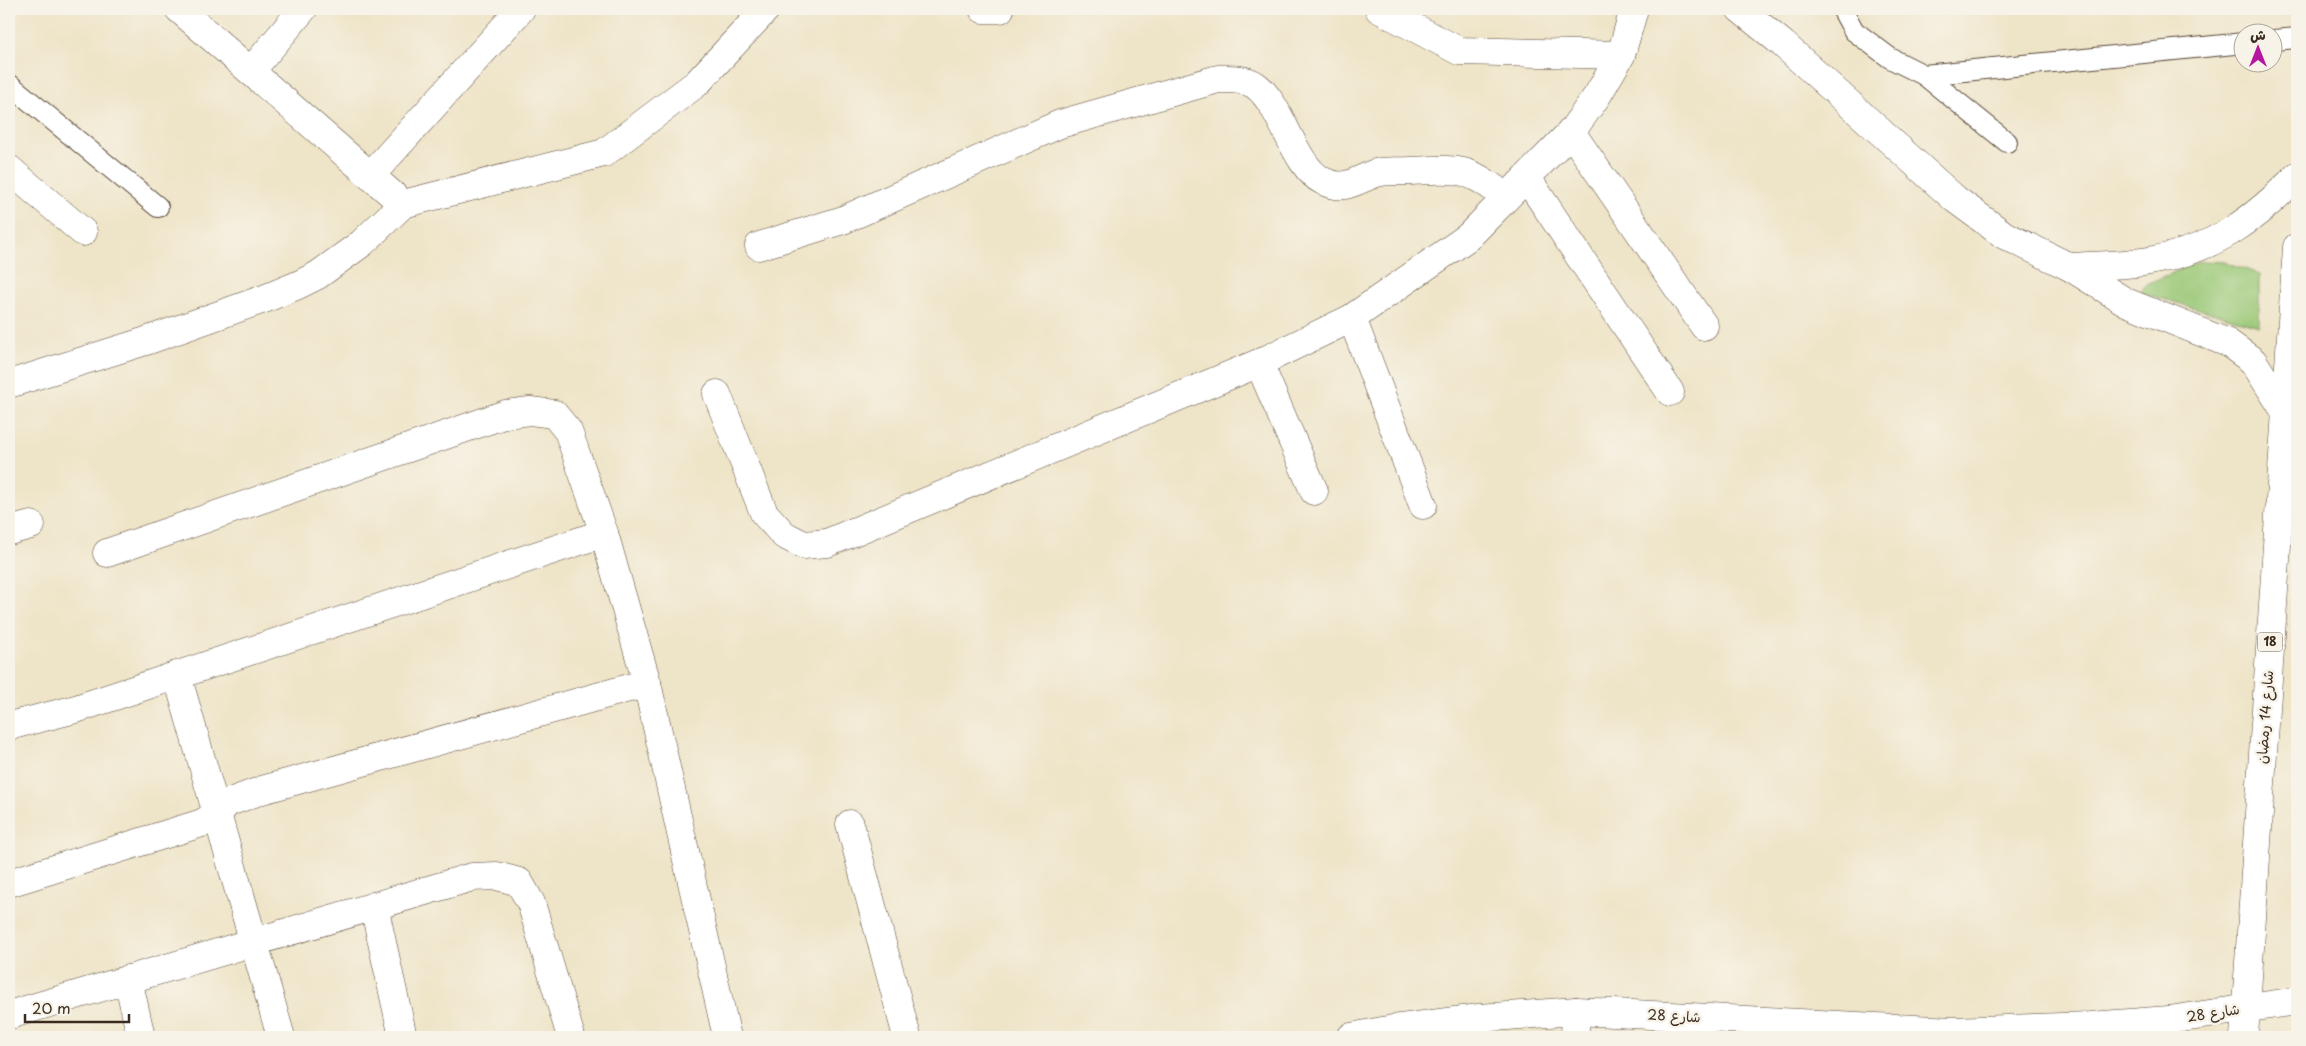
<svg xmlns="http://www.w3.org/2000/svg" width="2306" height="1046" viewBox="0 0 2306 1046" font-family="'Playpen Sans','Playpen Sans Arabic',sans-serif">
<style>
.green{fill:#9ac876;stroke:#6a794a}
.lines{fill:none;stroke-linecap:round;stroke-linejoin:round}
.service-casing{stroke:#564637;stroke-width:22}
.minor-casing{stroke:#564637;stroke-width:29}
.tertiary-casing{stroke:#564637;stroke-width:29}
.primary-casing{stroke:#564637;stroke-width:29}
.service{stroke:#fff;stroke-width:20}
.minor{stroke:#fff;stroke-width:28}
.tertiary{stroke:#fff;stroke-width:28}
.primary{stroke:#fff;stroke-width:28}
.labels{text-anchor:middle;stroke-width:5;stroke-linejoin:round;paint-order:stroke}
.shield{fill:#f7f3e8;stroke:#73665b;stroke-width:1}
.shield-label{font-size:12px;font-weight:bold;fill:#3b2a1e}
.street-label{font-size:14px;fill:#3b2a1e;stroke:#f7f3e8}
</style>
<rect width="100%" height="100%" fill="#f7f3e8"/>
<filter id="ink" filterUnits="userSpaceOnUse"><feTurbulence type="fractalNoise" baseFrequency=".02" numOctaves="2"/><feDisplacementMap in="SourceGraphic" scale="10" xChannelSelector="R" yChannelSelector="G"/><feConvolveMatrix kernelMatrix="1 2 1 2 8 2 1 2 1" color-interpolation-filters="sRGB"/></filter>
<filter id="wash" filterUnits="userSpaceOnUse"><feTurbulence type="fractalNoise" baseFrequency=".0096" numOctaves="4" result="noise"/><feDisplacementMap in="SourceGraphic" scale="20" xChannelSelector="R" yChannelSelector="G"/><feGaussianBlur stdDeviation="1.12" result="paint"/><feColorMatrix in="noise" values="0 0 0 0 0 0 0 0 0 0 0 0 0 0 0 0 0 1.4 0 .05"/><feComposite in="paint" operator="in"/></filter>
<g filter="url(#wash)">
<rect width="100%" height="100%" fill="#eee4c7"/>
<!-- green -->
<path class="green" d="M 2201,261 L 2225,262 L 2259,274 L 2259,326 L 2142,293 L 2140,291 L 2146,284 Z"/>
</g>
<g filter="url(#ink)">
<g class="lines">
<defs>
<g id="service">
<path d="M 1842,9 L 1854,31 L 1890,58 L 1924,75 L 2244,43"/>
<path d="M 2274,40 L 2297,38"/>
<path d="M 1924,75 L 2007,142"/>
<path d="M 9,84 L 158,207"/>
<path d="M 1477,1037 L 1479,1018"/>
</g>
<g id="minor">
<path d="M 179,9 L 403,204"/>
<path d="M 983,9 L 1000,9"/>
<path d="M 1379,9 L 1459,51 L 1621,55"/>
<path d="M 1740,9 L 1783,44 L 1955,199 L 2004,235 L 2070,267 L 2126,302 L 2228,343 L 2253,361 L 2285,411"/>
<path d="M 251,71 L 303,9"/>
<path d="M 1571,132 L 1704,326"/>
<path d="M 9,169 L 83,232"/>
<path d="M 370,176 L 521,9"/>
<path d="M 1527,178 L 1670,392"/>
<path d="M 759,246 L 843,220 L 1060,124 L 1218,79 C 1229,79 1245,78 1255,85 C 1282,104 1294,167 1323,181 C 1345,192 1356,180 1376,173 C 1386,170 1400,172 1411,171 C 1458,169 1467,166 1505,197"/>
<path d="M 2070,267 C 2098,265 2127,266 2154,260 C 2215,249 2255,219 2297,176"/>
<path d="M 1352,318 L 1423,505"/>
<path d="M 1259,363 L 1314,491"/>
<path d="M 9,384 L 146,341 L 264,299 L 298,285 L 318,275 L 362,243 L 403,204 L 604,153 L 697,83 L 766,9"/>
<path d="M 717,394 L 764,513 L 784,535 L 804,545 L 827,543 L 1259,363 L 1352,318 L 1468,237 L 1571,132 L 1597,96 L 1621,55 L 1634,9"/>
<path d="M 9,531 L 31,525"/>
<path d="M 107,553 L 506,414 L 530,411 L 554,414 L 568,431 L 604,533 L 647,683 L 727,1037"/>
<path d="M 177,675 L 281,1037"/>
<path d="M 9,726 L 76,709 L 604,533"/>
<path d="M 850,824 L 907,1037"/>
<path d="M 9,883 L 202,823 L 218,814 L 227,803 L 262,790 L 647,683"/>
<path d="M 374,906 L 403,1037"/>
<path d="M 128,979 L 141,1037"/>
<path d="M 9,1015 L 472,877 L 497,876 L 519,882 L 531,903 L 571,1037"/>
<path d="M 1575,1037 L 1576,1011"/>
</g>
<path id="tertiary" d="M 1351,1037 L 1393,1029 L 1479,1018 L 1576,1011 L 1953,1031 L 2090,1026 L 2169,1020 L 2297,1001"/>
<path id="primary" d="M 2244,1037 L 2297,247"/>
</defs>
<!-- service casing -->
<use href="#service" class="service-casing"/>
<!-- minor casing -->
<use href="#minor" class="minor-casing"/>
<!-- tertiary casing -->
<use href="#tertiary" class="tertiary-casing"/>
<!-- primary casing -->
<use href="#primary" class="primary-casing"/>
<!-- service -->
<use href="#service" class="service"/>
<!-- minor -->
<use href="#minor" class="minor"/>
<!-- tertiary -->
<use href="#tertiary" class="tertiary"/>
<!-- primary -->
<use href="#primary" class="primary"/>
</g>
</g>
<g class="labels">
<!-- shield labels -->
<rect class="shield" x="2257.5" y="632.5" width="25" height="19" rx="4"/>
<g class="shield-label">
<text x="2270" y="646">18</text>
</g>
<!-- street labels -->
<g class="street-label">
<text transform="translate(2265 717) rotate(-86)" y="5">شارع 14 رمضان</text>
<text transform="translate(2213 1013) rotate(-9)" y="5">شارع 28</text>
<text transform="translate(1674 1016) rotate(3)" y="5">شارع 28</text>
</g>
</g>
<!-- margin -->
<rect width="2306" height="1046" fill="none" stroke="#f7f3e8" stroke-width="30"/>
<!-- north arrow -->
<g transform="translate(2258 48)"><circle r="24" fill="#f7f3e8" stroke="#aca397"/>
<path d="M0-4L9 19L0 12L-9 19Z" fill="#b5179e"/>
<text y="-8" font-size="14" font-weight="bold" text-anchor="middle" fill="#3b2a1e">ش</text>
</g>
<!-- scale -->
<path d="M25 1014v8h104v-8" fill="none" stroke="#3b2a1e" stroke-width="2.5"/>
<text x="32" y="1014" font-size="15" fill="#3b2a1e" stroke="#f7f3e8" stroke-width="4" paint-order="stroke">20 m</text>
</svg>
